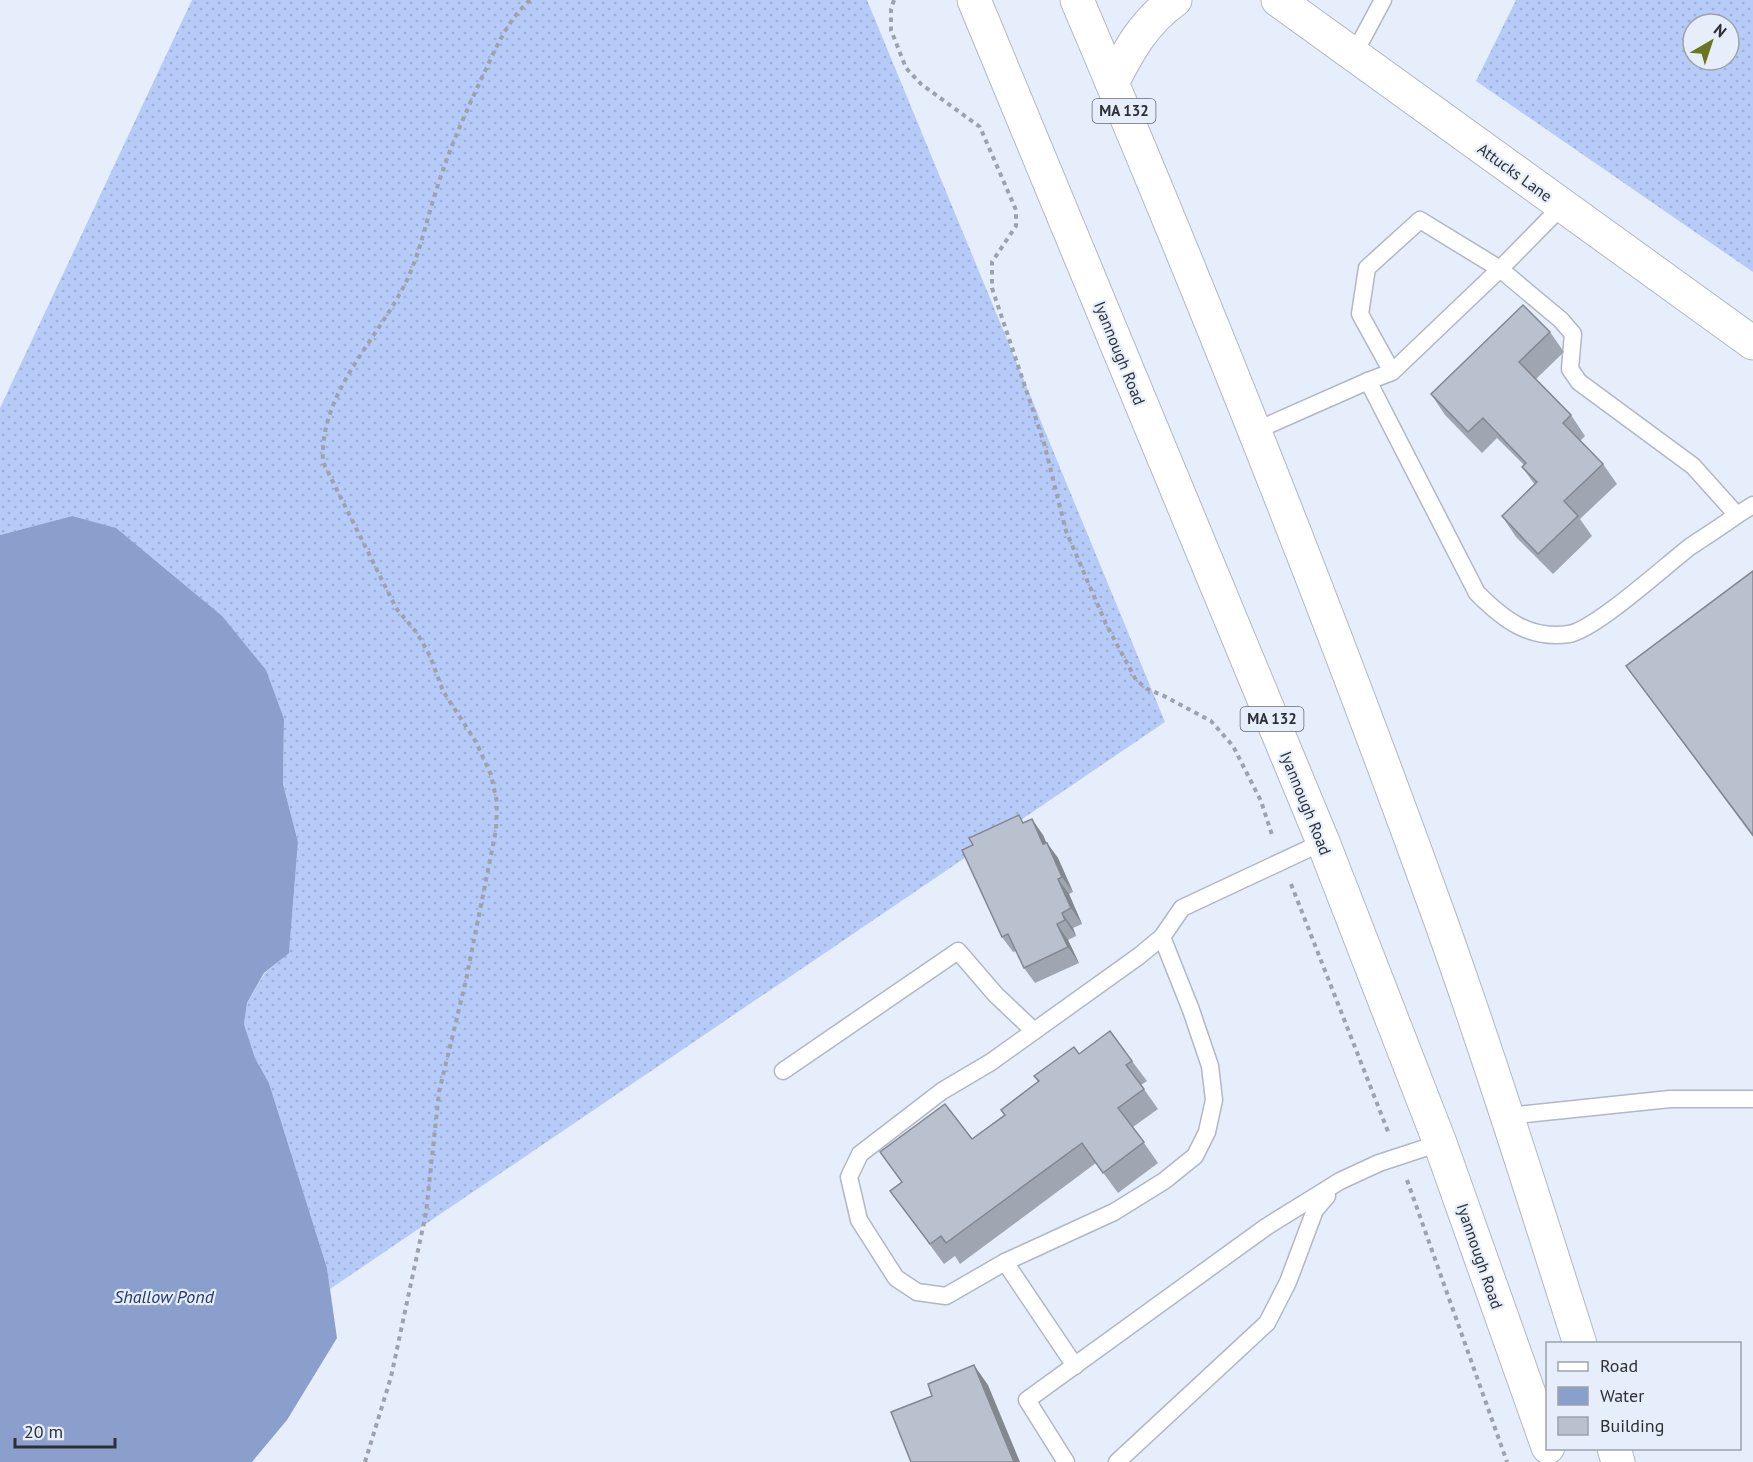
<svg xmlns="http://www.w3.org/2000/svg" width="1753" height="1462" viewBox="0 0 1753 1462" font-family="'PT Sans',sans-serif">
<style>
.grass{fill:url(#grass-dots);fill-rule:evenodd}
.water{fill:#8b9fcd}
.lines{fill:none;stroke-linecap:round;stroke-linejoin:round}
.lane-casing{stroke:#b1b7c4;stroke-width:19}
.street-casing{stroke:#b1b7c4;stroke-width:35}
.primary-casing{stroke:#b1b7c4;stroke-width:35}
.path{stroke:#9da2ac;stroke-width:4;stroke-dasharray:4.5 4.5;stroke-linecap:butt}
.lane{stroke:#fff;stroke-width:16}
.street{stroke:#fff;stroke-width:33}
.primary{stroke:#fff;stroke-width:33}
.wall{fill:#a0a6b1}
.shaded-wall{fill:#828790}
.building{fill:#bac1ce;stroke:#828790;stroke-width:1.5}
.labels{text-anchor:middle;stroke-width:4.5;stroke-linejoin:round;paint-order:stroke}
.shield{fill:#e7eefb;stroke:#656870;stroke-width:1.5}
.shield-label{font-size:15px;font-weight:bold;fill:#2d2f35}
.street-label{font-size:16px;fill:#2d2f35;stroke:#e7eefb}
.water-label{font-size:18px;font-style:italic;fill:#21366e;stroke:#e7eefb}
</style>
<defs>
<pattern id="grass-dots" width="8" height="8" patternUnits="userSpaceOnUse" patternTransform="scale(1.5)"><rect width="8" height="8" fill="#b6cbf7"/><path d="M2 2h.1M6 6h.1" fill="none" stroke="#9dafd4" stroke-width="1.8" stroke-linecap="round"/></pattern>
</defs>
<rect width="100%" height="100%" fill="#e7eefb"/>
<!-- grass -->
<g class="grass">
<path d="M 192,0 L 867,0 L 1165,722 L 330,1289 L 327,1268 L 269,1083 L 255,1058 L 244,1024 L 247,1003 L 265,973 L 289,952 L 298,842 L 283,784 L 284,719 L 72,516 L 0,535 L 0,408 Z"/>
<path d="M 1516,0 L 1753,0 L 1753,272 L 1476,81 ZM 1693,24 L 1729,24 L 1729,60 L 1693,60 Z"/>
</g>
<!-- water -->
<path class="water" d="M 72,516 L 116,528 L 222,616 L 266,670 L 284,719 L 283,784 L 298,842 L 289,953 L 264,973 L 247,1003 L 244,1024 L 255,1058 L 269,1083 L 327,1268 L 337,1338 L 287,1420 L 252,1462 L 0,1462 L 0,535 Z"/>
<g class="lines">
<defs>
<g id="lane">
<path d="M 1354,54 L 1383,0"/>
<path d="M 1368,381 L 1392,372 L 1360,314 L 1367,268 L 1420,220 L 1500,269 L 1392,372"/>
<path d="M 1255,431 L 1368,381 L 1477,593 C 1503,619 1529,640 1569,634 C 1595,630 1666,565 1691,546 C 1706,536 1722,526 1737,515 L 1693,466 L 1579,382 L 1570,369 L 1573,334 L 1561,320 L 1500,269 L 1562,206"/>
<path d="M 1737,515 L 1753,505"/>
<path d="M 783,1071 L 958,951 L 996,995 L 1034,1031"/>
<path d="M 1508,1116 L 1670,1099 L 1753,1099"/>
<path d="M 1005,1262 L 1114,1212 L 1164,1181 L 1195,1156 L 1207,1132 L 1214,1100 L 1210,1066 L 1191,1010 L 1162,937"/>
<path d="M 1075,1366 L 1005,1262 L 946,1296 L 917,1292 L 896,1278 L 859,1220 L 849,1177 L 860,1154 L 942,1091 L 991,1062 L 1139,956 L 1162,937 L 1182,908 L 1323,842"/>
<path d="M 1066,1462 L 1027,1400 L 1266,1227 L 1340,1181 L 1379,1163 L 1440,1143"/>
<path d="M 1117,1462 L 1267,1323 L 1288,1282 L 1315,1210 L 1327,1196"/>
</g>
<path id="street" d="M 1278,0 L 1753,343"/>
<g id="primary">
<path d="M 974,0 L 1323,842 L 1440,1143 L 1548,1447"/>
<path d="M 1077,0 C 1206,303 1328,609 1440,919 C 1490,1059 1535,1202 1580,1344"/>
<path d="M 1112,83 C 1129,50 1144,22 1175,0"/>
<path d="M 1614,1448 L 1618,1462"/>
</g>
</defs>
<!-- lane casing -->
<use href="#lane" class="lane-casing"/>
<!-- street casing -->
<use href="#street" class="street-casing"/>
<!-- primary casing -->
<use href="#primary" class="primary-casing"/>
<!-- path -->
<g class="path">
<path d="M 894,0 L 891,9 L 891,30 L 906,68 L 921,84 L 980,127 L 1016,210 L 1016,226 L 992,262 L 992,288 L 1044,443 L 1066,531 L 1106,624 L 1136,680 L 1147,689 L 1164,696 L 1211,721 L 1233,746 L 1261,801 L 1273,838"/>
<path d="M 1291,884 L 1389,1134"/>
<path d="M 1407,1180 L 1507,1462"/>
<path d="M 365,1462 L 391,1377 L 426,1213 L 439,1092 L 466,980 L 496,830 L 497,802 L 491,775 L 476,742 L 443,691 L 430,656 L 417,633 L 396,608 L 323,462 C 319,393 377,341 406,282 C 420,253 426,222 436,191 C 449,149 467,109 486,69 C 498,43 509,19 530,0"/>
</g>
<!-- lane -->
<use href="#lane" class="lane"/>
<!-- street -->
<use href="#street" class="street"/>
<!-- primary -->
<use href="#primary" class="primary"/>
</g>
<!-- wall -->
<g class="wall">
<path d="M 1550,332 L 1564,352 L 1536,379 L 1571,415 L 1585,436 L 1580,441 L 1603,464 L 1617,484 L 1580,519 L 1592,536 L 1553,574 L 1516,537 L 1502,516 L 1535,485 L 1522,467 L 1524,465 L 1497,438 L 1482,453 L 1445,415 L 1431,394 Z"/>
<path d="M 1753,571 L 1753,837 L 1626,666 Z"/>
<path d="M 1025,823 L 1043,835 L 1046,843 L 1047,843 L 1058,858 L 1073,892 L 1069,894 L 1082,924 L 1073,928 L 1076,936 L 1068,940 L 1079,963 L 1035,983 L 1024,968 L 1016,951 L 1013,952 L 1002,937 Z"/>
<path d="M 1079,1054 L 1132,1061 L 1147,1081 L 1141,1085 L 1158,1109 L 1133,1127 L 1158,1163 L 1118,1193 L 1096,1163 L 960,1264 L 955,1256 L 944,1264 L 890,1191 L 902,1182 L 880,1152 L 972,1139 L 1004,1115 L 1001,1110 L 1038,1082 L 1034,1076 Z"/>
</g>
<!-- shaded-wall -->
<g class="shaded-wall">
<path d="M 1032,819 L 1043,835 L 1054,860 L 1043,844 Z"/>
<path d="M 1047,843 L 1058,858 L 1073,892 L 1062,877 Z"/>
<path d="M 1058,879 L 1069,894 L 1082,924 L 1071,908 Z"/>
<path d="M 1062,913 L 1073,928 L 1076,936 L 1065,920 Z"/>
<path d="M 1057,924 L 1068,940 L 1079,963 L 1068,947 Z"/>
<path d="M 974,1365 L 988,1385 L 1020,1462 L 1014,1462 Z"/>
</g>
<!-- building -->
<g class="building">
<path d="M 1523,305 L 1550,332 L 1519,362 L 1571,415 L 1563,423 L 1603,464 L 1564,501 L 1578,516 L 1538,554 L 1502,516 L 1537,482 L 1522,467 L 1526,463 L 1483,418 L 1468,432 L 1431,394 Z"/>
<path d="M 1753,571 L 1753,835 L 1626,666 Z"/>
<path d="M 1019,815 L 1023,823 L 1032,819 L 1043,844 L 1047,843 L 1062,877 L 1058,879 L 1071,908 L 1062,913 L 1065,920 L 1057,924 L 1068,947 L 1024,968 L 1008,934 L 1002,937 L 962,850 L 973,845 L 969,838 Z"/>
<path d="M 1110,1031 L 1132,1061 L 1126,1065 L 1144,1089 L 1118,1108 L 1144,1142 L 1103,1173 L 1082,1143 L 946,1243 L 941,1236 L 930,1244 L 890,1191 L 902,1182 L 880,1152 L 945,1104 L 972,1139 L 1005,1115 L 1001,1110 L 1039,1081 L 1034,1076 L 1074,1047 L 1079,1054 Z"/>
<path d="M 974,1365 L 1014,1462 L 911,1462 L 891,1412 L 932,1396 L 928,1384 Z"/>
</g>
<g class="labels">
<!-- shield labels -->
<g class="shield">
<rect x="1092.5" y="99" width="63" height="24" rx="4.5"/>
<rect x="1240.5" y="707" width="63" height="24" rx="4.5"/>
</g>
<g class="shield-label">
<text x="1124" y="116">MA 132</text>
<text x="1272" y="724">MA 132</text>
</g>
<!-- street labels -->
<g class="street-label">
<text transform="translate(1515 172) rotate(36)" y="6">Attucks Lane</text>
<text transform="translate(1120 353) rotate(68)" y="6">Iyannough Road</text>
<text transform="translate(1306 803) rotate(68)" y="6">Iyannough Road</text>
<text transform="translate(1480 1256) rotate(71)" y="6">Iyannough Road</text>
</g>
<!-- water labels -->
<g class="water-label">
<text x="164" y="1303">Shallow Pond</text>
</g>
</g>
<!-- legend -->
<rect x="1546" y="1342" width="195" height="108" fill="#e7eefb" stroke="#9da2ac" stroke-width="1.5"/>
<rect x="1558" y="1362" width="30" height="9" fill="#ffffff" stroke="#9da2ac" stroke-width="1.5"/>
<text x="1600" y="1372" font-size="18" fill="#2d2f35">Road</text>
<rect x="1558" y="1387" width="30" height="18" fill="#8b9fcd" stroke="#9da2ac" stroke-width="1.5"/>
<text x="1600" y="1402" font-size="18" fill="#2d2f35">Water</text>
<rect x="1558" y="1417" width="30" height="18" fill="#bac1ce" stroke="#9da2ac" stroke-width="1.5"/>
<text x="1600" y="1432" font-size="18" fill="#2d2f35">Building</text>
<!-- north arrow -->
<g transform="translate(1711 42) rotate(39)"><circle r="28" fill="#e7eefb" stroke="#9da2ac" stroke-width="1.5"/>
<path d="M0-4.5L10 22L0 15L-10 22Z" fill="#6c7520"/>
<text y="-9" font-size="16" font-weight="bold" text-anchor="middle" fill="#2d2f35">N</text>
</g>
<!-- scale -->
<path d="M15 1438v9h100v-9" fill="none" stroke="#2d2f35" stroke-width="3"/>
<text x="24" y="1438" font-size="18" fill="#2d2f35" stroke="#e7eefb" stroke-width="4.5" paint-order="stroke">20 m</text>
</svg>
